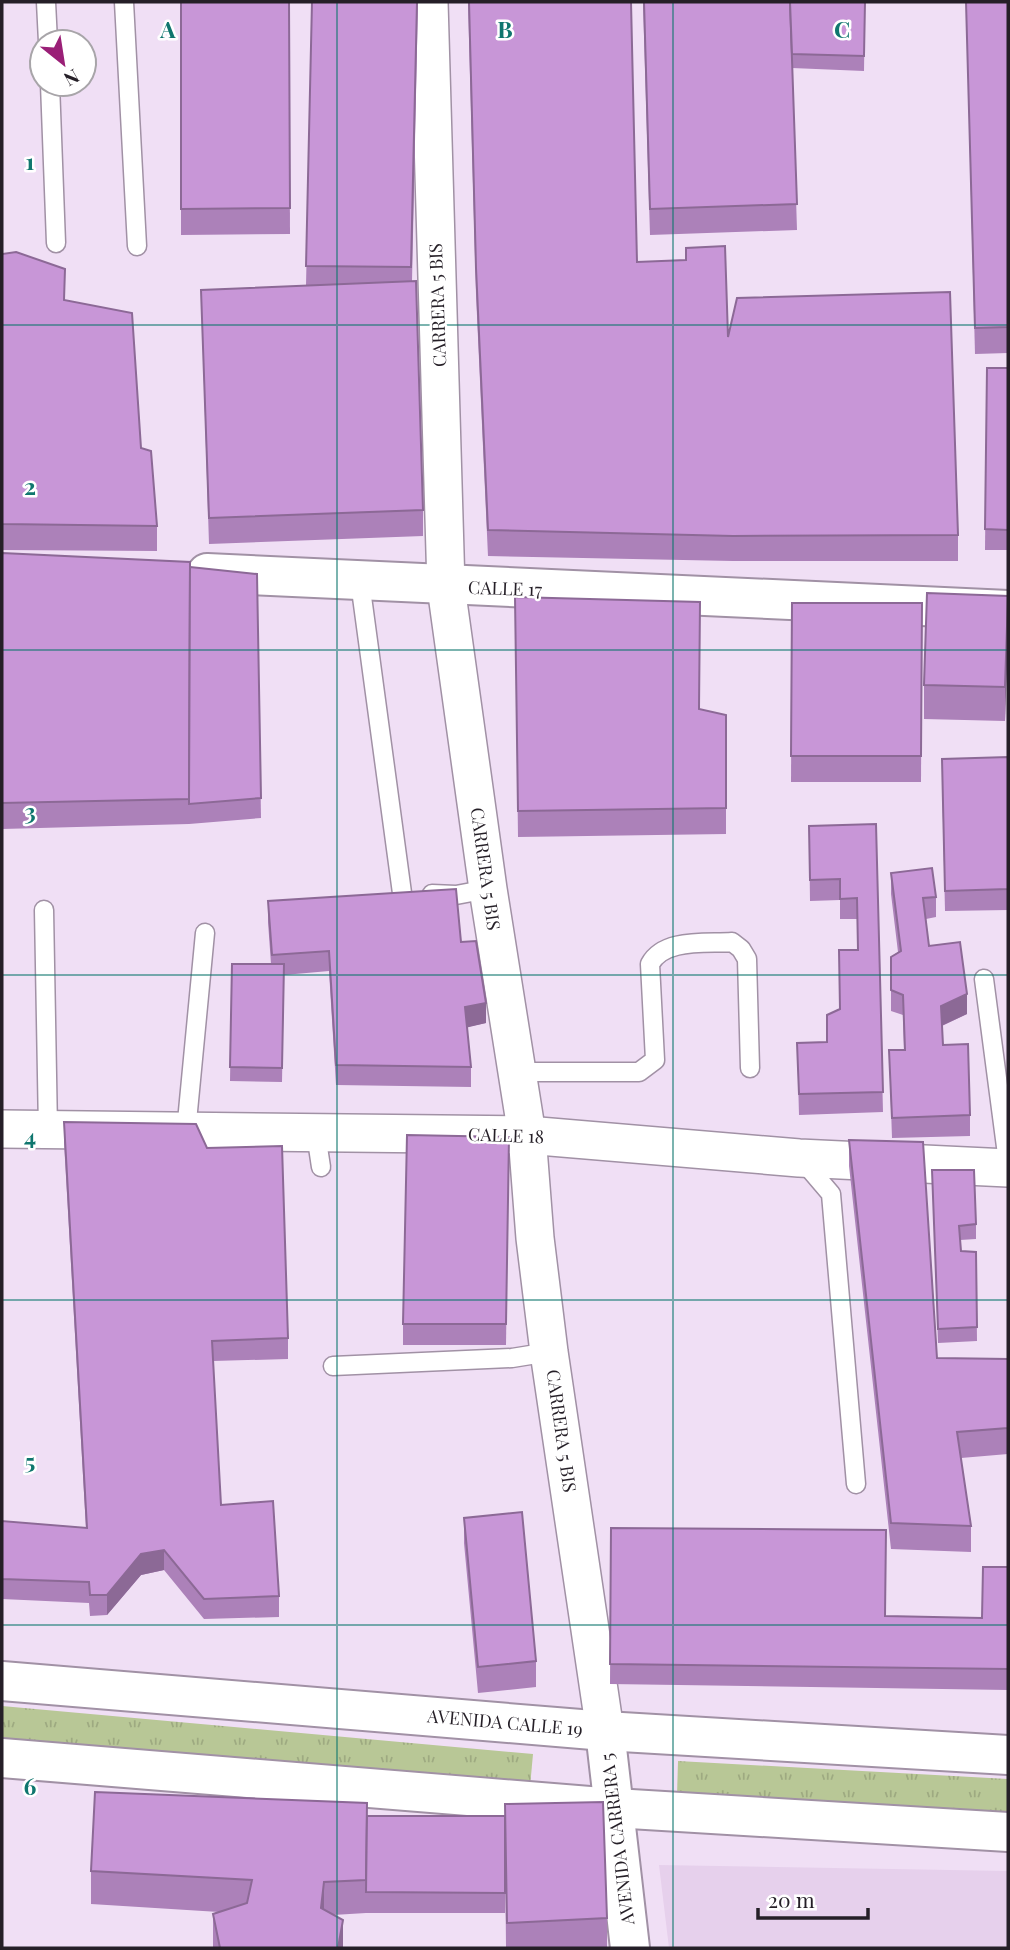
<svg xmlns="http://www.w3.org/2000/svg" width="1010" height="1950" viewBox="0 0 1010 1950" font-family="'Playfair Display',serif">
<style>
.built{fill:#e6d0ec}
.grass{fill:url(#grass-tufts)}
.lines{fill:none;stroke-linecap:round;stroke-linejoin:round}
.lane-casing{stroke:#a191a5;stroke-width:21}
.street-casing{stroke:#a191a5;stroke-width:40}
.secondary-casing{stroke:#a191a5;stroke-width:42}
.primary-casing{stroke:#a191a5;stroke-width:42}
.lane{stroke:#fff;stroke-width:18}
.street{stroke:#fff;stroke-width:37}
.secondary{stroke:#fff;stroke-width:38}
.primary{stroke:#fff;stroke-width:38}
.wall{fill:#ac81b9}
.shaded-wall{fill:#8c6996}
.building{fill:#c896d7;stroke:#8c6996;stroke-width:2}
.grid{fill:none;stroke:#0f766e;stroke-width:2;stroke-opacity:0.55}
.labels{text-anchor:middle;stroke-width:5;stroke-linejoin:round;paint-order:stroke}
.street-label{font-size:18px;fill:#251f27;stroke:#fff}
.grid-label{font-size:23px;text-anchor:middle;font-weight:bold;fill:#0f766e;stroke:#fff;stroke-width:5;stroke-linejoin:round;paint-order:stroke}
</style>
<defs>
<pattern id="grass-tufts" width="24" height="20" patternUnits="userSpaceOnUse" patternTransform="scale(1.75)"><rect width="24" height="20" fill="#b8c796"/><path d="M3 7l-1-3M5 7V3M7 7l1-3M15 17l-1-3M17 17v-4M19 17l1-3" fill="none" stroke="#9eaa81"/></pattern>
</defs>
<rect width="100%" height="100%" fill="#f0dff5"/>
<!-- built -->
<path class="built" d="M 659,1865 L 1008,1871 L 1008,1948 L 669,1948 Z"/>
<!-- grass -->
<g class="grass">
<path d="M 2,1706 L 533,1754 L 530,1787 L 2,1740 Z"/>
<path d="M 678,1761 L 1008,1779 L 1008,1812 L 677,1796 Z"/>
</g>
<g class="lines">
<defs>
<g id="lane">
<path d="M 46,2 L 48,42"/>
<path d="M 124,2 L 137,246"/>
<path d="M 50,84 L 56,243"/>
<path d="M 360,582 L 402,893"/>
<path d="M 432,894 L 456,895 L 488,889"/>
<path d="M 44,910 L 48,1130"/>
<path d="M 984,979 L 1008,1162"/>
<path d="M 516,1072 L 639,1072 L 655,1060 L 650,964 C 664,938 706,944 732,942 L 741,949 L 747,959 L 750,1068"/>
<path d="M 186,1132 L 205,933"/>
<path d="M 316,1134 L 321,1167"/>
<path d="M 802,1160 L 831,1194 L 856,1484"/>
<path d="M 333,1366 L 512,1358 L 549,1352"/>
</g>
<g id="street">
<path d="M 429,2 L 446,587 L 488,889 L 527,1135 L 535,1238 L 549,1352 L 605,1731"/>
<path d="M 2,1129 L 527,1135 L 799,1158 L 1008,1168"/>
</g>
<g id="secondary">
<path d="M 207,573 L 1008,610"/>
<path d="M 605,1731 L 630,1948"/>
</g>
<g id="primary">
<path d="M 2,1681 L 605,1731 L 1008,1755"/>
<path d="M 2,1758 L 614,1808 L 1008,1832"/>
</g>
</defs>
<!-- lane casing -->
<use href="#lane" class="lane-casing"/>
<!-- street casing -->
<use href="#street" class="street-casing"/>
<!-- secondary casing -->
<use href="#secondary" class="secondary-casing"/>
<!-- primary casing -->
<use href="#primary" class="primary-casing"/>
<!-- lane -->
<use href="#lane" class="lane"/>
<!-- street -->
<use href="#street" class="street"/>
<!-- secondary -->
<use href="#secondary" class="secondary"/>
<!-- primary -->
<use href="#primary" class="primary"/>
</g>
<!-- wall -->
<g class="wall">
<path d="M 181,2 L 289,2 L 290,234 L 181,235 Z"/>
<path d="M 312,2 L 418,2 L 412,281 L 423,510 L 423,536 L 209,544 L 201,290 L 306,286 Z"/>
<path d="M 468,2 L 631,2 L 637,262 L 686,260 L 686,248 L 728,337 L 958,535 L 958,561 L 733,561 L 488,556 L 476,294 Z"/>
<path d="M 643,2 L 865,2 L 864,71 L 792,68 L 797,230 L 650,235 Z"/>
<path d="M 966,2 L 1008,2 L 1008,353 L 975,354 Z"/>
<path d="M 2,254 L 64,300 L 141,448 L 157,526 L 157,551 L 2,550 Z"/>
<path d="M 987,368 L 1008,368 L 1008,550 L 985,550 Z"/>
<path d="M 2,553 L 190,567 L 257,574 L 261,818 L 189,824 L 2,829 Z"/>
<path d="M 1008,596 L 1005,721 L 924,719 L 924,685 Z"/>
<path d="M 515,597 L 699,709 L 726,715 L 726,834 L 518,837 Z"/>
<path d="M 792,603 L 922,603 L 921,782 L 791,782 Z"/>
<path d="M 1008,757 L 1008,910 L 945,911 L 942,779 Z"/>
<path d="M 876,824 L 883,1112 L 799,1115 L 797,1043 L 827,1042 L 840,1009 L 839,950 L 858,950 L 857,919 L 840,919 L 840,900 L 810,901 L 809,826 Z"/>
<path d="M 891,873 L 936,897 L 936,917 L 926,919 L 929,946 L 967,1014 L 942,1026 L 943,1045 L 970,1115 L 970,1136 L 892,1138 L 889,1050 L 904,1050 L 903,1015 L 891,1011 L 891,957 L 898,952 L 891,894 Z"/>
<path d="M 268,901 L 461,942 L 486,1023 L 467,1027 L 471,1067 L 471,1087 L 336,1085 L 329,971 L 284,975 L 282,1082 L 230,1081 L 232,964 L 271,964 L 268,922 Z"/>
<path d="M 64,1122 L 288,1338 L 288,1359 L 213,1361 L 221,1505 L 279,1596 L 279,1617 L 204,1619 L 164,1570 L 141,1575 L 107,1615 L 90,1616 L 89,1603 L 2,1599 L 2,1521 L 86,1528 L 64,1142 Z"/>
<path d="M 509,1137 L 506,1345 L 403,1345 L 403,1324 Z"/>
<path d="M 849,1140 L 937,1358 L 1008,1359 L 1008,1454 L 961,1458 L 971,1526 L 971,1552 L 891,1549 L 849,1166 Z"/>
<path d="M 932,1170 L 976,1224 L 976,1239 L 960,1240 L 961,1251 L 976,1252 L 977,1341 L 938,1343 Z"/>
<path d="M 464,1518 L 536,1661 L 536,1687 L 478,1693 L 464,1543 Z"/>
<path d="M 611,1528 L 886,1616 L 982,1618 L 1008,1567 L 1008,1690 L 610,1684 Z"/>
<path d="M 367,1816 L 505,1816 L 607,1918 L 607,1948 L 506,1948 L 505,1837 L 505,1913 L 366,1913 L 333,1915 L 343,1948 L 213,1948 L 213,1914 L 219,1912 L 91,1904 L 91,1871 Z"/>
</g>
<!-- shaded-wall -->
<g class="shaded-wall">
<path d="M 1008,603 L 1008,636 L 1005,721 L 1005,687 Z"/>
<path d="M 967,994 L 967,1014 L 941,1026 L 941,1006 Z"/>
<path d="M 486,1003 L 486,1023 L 465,1028 L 465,1007 Z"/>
<path d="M 164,1550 L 164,1570 L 141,1575 L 107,1615 L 107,1595 L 141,1554 Z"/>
<path d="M 324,1882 L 324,1915 L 321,1908 Z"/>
<path d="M 343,1920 L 343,1948 L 338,1948 Z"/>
</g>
<!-- building -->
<g class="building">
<path d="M 181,2 L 289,2 L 290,208 L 181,209 Z"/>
<path d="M 312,2 L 417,2 L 411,267 L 306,266 Z"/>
<path d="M 469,2 L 631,2 L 637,262 L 686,260 L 686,248 L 725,246 L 728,337 L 737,298 L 950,292 L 958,535 L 733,536 L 488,530 L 476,268 Z"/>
<path d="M 644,2 L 790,2 L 797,204 L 650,209 Z"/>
<path d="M 790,2 L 865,2 L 864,56 L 792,54 Z"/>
<path d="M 966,2 L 1008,2 L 1008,327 L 975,328 Z"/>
<path d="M 16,252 L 65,269 L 64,300 L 132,313 L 141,448 L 151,451 L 157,526 L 2,524 L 2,254 Z"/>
<path d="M 416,281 L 423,510 L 209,518 L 201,290 Z"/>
<path d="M 987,368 L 1008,368 L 1008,530 L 985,529 Z"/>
<path d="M 2,553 L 190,562 L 189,799 L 2,803 Z"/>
<path d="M 190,567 L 257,574 L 261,798 L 189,804 Z"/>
<path d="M 927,593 L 1008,596 L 1005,687 L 924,685 Z"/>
<path d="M 515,597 L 700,602 L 699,709 L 726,715 L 726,808 L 518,811 Z"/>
<path d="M 792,603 L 922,603 L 921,756 L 791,756 Z"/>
<path d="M 1008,757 L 1008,889 L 945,891 L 942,759 Z"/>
<path d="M 876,824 L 883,1092 L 799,1094 L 797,1043 L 827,1042 L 827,1015 L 840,1009 L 839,950 L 858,950 L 857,898 L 840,899 L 840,879 L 810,880 L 809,826 Z"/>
<path d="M 932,868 L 936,897 L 923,898 L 929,946 L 960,942 L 967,994 L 941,1006 L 943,1045 L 968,1044 L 970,1115 L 892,1118 L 889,1050 L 905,1050 L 903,995 L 891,990 L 891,957 L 901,951 L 891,873 Z"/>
<path d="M 456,889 L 461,942 L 476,941 L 486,1003 L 465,1007 L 471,1067 L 336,1065 L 329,951 L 272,955 L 268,901 Z"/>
<path d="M 232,964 L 284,964 L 282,1068 L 230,1067 Z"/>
<path d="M 64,1122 L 196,1124 L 207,1148 L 282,1146 L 288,1338 L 212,1341 L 221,1505 L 273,1501 L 279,1596 L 204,1599 L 164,1550 L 141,1554 L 107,1595 L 90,1595 L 89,1582 L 2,1579 L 2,1521 L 87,1528 Z"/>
<path d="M 407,1135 L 509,1137 L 506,1324 L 403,1324 Z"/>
<path d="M 849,1140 L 923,1142 L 937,1358 L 1008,1359 L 1008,1428 L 957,1432 L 971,1526 L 891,1523 Z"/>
<path d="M 932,1170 L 974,1170 L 976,1224 L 959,1226 L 961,1251 L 976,1252 L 977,1327 L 938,1329 Z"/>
<path d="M 522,1512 L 536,1661 L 478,1667 L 464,1518 Z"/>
<path d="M 611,1528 L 886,1530 L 885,1616 L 982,1618 L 983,1567 L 1008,1567 L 1008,1669 L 610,1664 Z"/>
<path d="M 95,1792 L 367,1803 L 366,1880 L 324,1882 L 321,1908 L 343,1920 L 338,1948 L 220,1948 L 213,1914 L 247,1903 L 252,1880 L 91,1871 Z"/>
<path d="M 603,1802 L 607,1918 L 507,1923 L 505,1804 Z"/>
<path d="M 367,1816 L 505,1816 L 505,1893 L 366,1892 Z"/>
</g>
<!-- grid -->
<path class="grid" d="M 337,2 L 337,1948M 673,2 L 673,1948M 2,325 L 1008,325M 2,650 L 1008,650M 2,975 L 1008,975M 2,1300 L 1008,1300M 2,1625 L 1008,1625"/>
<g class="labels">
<!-- street labels -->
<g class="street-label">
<text transform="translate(438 305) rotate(-92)" y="6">CARRERA 5 BIS</text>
<text transform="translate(505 589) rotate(2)" y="6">CALLE 17</text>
<text transform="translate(485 869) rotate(82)" y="6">CARRERA 5 BIS</text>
<text transform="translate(506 1136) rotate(2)" y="6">CALLE 18</text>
<text transform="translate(561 1431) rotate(82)" y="6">CARRERA 5 BIS</text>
<text transform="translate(505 1723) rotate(5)" y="6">AVENIDA CALLE 19</text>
<text transform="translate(618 1839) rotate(-97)" y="6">AVENIDA CARRERA 5</text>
</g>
</g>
<g class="grid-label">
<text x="168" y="38">A</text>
<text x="505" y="38">B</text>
<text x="842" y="38">C</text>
<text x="30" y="170">1</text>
<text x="30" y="495">2</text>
<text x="30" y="820">3</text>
<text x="30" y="1145">4</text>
<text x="30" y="1470">5</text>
<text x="30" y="1795">6</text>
</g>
<!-- border -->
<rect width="1010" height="1950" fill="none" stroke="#251f27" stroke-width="7"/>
<!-- north arrow -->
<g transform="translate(63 63) rotate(150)"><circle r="33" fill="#ffffff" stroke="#a8a5a9" stroke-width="2"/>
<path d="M0-5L12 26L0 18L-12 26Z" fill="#9a1f77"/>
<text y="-10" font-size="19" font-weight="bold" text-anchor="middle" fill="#251f27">N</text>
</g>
<!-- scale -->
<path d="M758 1908v10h110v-10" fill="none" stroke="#251f27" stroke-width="3.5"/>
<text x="768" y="1908" font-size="21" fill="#251f27" stroke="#ffffff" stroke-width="5" paint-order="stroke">20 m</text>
</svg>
